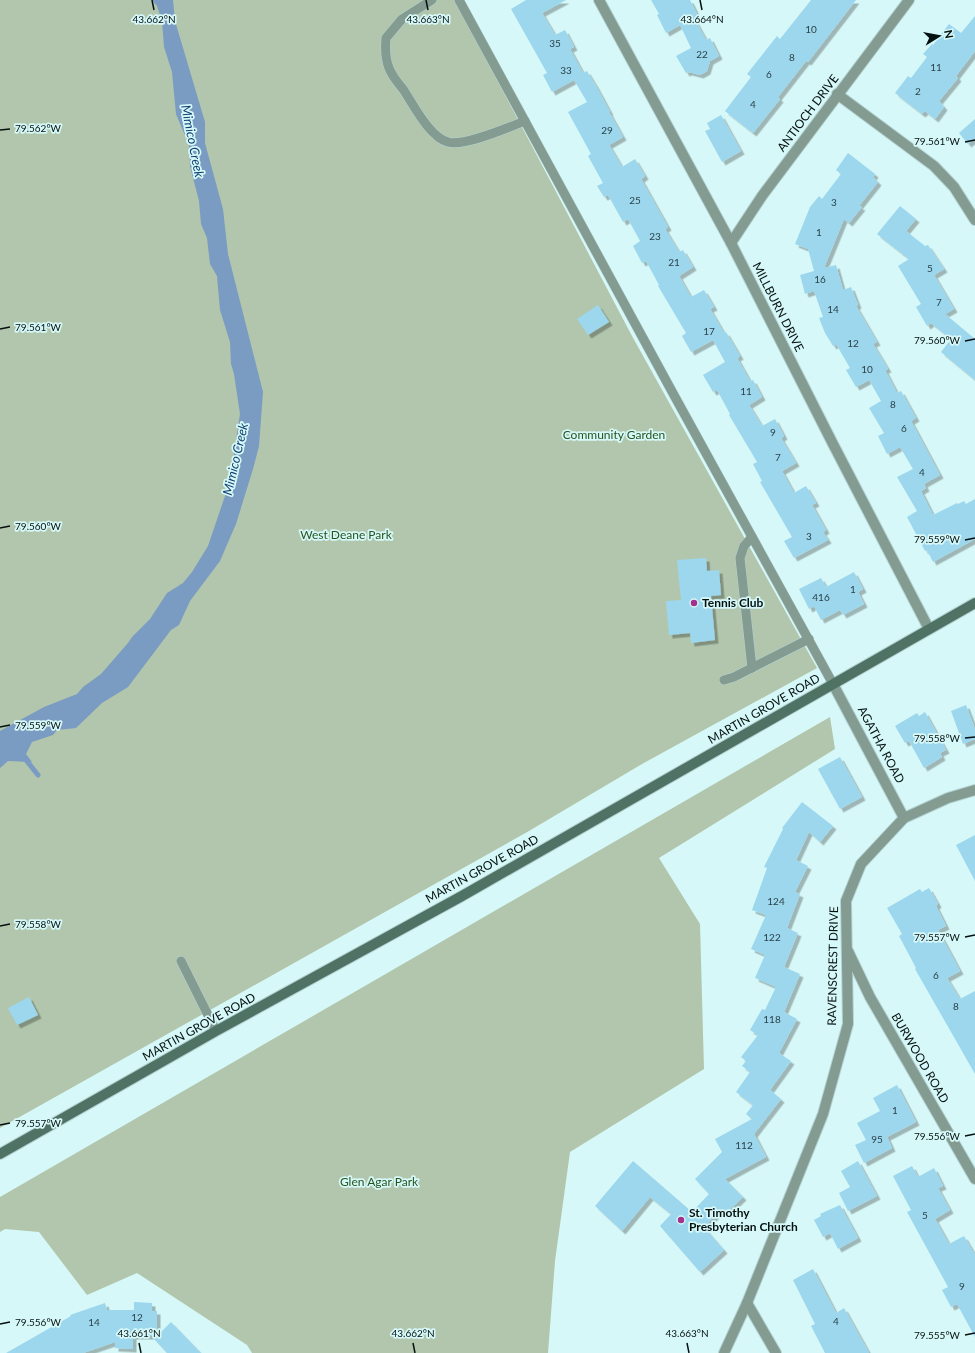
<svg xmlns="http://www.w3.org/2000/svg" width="975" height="1353" viewBox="0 0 975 1353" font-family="Lato,sans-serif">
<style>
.green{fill:#b1c6ac}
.water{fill:#7a9bc2}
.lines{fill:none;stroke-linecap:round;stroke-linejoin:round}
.stream{stroke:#7a9bc2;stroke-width:5}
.building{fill:#9cd7ee;filter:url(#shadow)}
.lane-casing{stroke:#b5d3d3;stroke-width:10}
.street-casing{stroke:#b5d3d3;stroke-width:12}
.secondary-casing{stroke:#b5d3d3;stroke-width:12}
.lane{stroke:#839b91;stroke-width:9}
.street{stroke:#839b91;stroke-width:10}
.secondary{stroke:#4e7264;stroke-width:10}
.ticks{fill:none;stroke:#051010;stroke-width:1.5}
.poi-dot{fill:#a4318d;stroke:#d7f8f8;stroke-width:1.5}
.labels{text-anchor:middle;stroke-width:3.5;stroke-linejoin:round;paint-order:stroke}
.number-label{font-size:10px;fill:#2b4248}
.street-label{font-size:12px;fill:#051010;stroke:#d7f8f8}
.park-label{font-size:12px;fill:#26541d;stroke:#d7f8f8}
.poi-label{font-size:12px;font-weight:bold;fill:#051010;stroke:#d7f8f8;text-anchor:start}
.water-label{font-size:13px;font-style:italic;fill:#114173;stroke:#d7f8f8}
.ticks-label{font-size:10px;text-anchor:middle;fill:#051010;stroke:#d7f8f8;stroke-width:3.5;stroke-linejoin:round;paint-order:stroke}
</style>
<defs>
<filter id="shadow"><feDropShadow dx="3.5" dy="3.5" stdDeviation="0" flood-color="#0004"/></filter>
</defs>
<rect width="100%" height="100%" fill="#d7f8f8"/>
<!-- green -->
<g class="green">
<path d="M 0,0 L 455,0 L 632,336 L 817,668 L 642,764 L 529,831 L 0,1128 Z"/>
<path d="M 830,717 L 835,749 L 659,858 L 700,924 L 704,1069 L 570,1152 L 555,1261 L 548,1353 L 252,1353 L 247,1345 L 137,1273 L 87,1295 L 39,1232 L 5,1229 L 0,1232 L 0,1197 Z"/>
</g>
<!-- water -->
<path class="water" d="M 152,0 L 173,0 L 175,21 L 205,122 L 205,143 L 223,209 L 228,254 L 263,392 L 259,446 L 253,469 L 236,524 L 220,561 L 190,601 L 179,625 L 171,630 L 128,687 L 102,703 L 76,728 L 57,730 L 53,735 L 32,742 L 26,754 L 32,762 L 8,761 L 0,768 L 0,731 L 44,707 L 77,694 L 83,687 L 101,674 L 128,643 L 132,637 L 150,619 L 167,593 L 183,583 L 192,572 L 208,546 L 226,493 L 227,484 L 232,467 L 240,414 L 234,374 L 231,364 L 230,342 L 220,310 L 217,276 L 210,264 L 207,238 L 201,224 L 199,201 L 190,166 L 189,145 L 176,114 L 172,72 L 164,47 L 162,21 L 157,6 Z"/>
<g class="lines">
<!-- stream -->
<path class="stream" d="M 24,759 L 26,760 L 38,775"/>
</g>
<!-- building -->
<g class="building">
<path d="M 526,0 L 566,0 L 542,13 L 555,35 L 565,30 L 574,47 L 570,49 L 583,73 L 587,71 L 596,86 L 610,112 L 609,112 L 623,137 L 609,145 L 622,167 L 635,159 L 645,176 L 641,179 L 668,227 L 665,229 L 679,252 L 683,250 L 693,267 L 679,276 L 691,297 L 704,290 L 714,307 L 710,309 L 724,333 L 726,332 L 740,356 L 737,358 L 750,381 L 753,380 L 762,397 L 749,405 L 762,426 L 775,419 L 784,436 L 781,438 L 796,463 L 782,471 L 794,493 L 806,486 L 816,503 L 812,505 L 826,530 L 823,532 L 828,540 L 794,558 L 784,541 L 792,537 L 760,482 L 762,481 L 753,464 L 757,462 L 729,415 L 730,414 L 717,390 L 713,392 L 703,375 L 725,362 L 713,340 L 691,352 L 682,336 L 686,333 L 658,286 L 659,285 L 646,261 L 642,263 L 633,246 L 640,241 L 628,219 L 623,222 L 608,195 L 604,197 L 597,186 L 603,183 L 588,156 L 591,154 L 568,112 L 587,102 L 574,80 L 552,92 L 543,75 L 547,73 L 511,9 Z"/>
<path d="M 651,0 L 690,0 L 698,16 L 694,18 L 706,40 L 710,38 L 719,56 L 710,61 L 707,71 L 700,75 L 689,72 L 686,73 L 676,56 L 691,48 L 680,25 L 666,33 L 657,15 L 659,14 Z"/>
<path d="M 811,0 L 856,0 L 808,62 L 806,61 L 778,97 L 780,99 L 753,133 L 725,111 L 751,77 L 747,74 L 777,36 L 780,39 Z"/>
<path d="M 975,16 L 975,51 L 956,76 L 958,78 L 939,101 L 944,107 L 935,119 L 925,111 L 922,114 L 895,93 L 908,76 L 911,78 L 927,57 L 923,54 L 932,44 L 933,45 L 949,24 L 961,33 Z"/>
<path d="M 721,115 L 741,151 L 722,162 L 705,131 L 710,129 L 707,123 Z"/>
<path d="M 975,119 L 975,138 L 968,144 L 959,133 Z"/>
<path d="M 848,153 L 875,174 L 873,177 L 878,182 L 859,206 L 862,207 L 849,223 L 844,219 L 824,268 L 836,265 L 843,290 L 851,287 L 858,305 L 856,306 L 877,342 L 873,344 L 888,369 L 885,370 L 897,393 L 901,391 L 916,418 L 911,421 L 940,475 L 924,484 L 926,488 L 921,491 L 933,515 L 957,503 L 958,504 L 964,501 L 966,504 L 975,499 L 975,539 L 933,562 L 927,550 L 925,551 L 907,517 L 917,511 L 897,477 L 913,469 L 900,447 L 887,454 L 878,436 L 884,433 L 869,408 L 881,401 L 869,380 L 856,387 L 846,370 L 850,368 L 836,344 L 833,346 L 825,333 L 819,318 L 823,317 L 814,291 L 805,294 L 800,275 L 814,271 L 808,249 L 795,244 L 810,207 L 819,196 L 822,199 L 841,174 L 836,170 Z"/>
<path d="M 900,206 L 916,219 L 906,231 L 925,246 L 928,245 L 944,269 L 934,275 L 954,309 L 945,314 L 975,339 L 975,380 L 941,352 L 951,339 L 931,323 L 927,326 L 916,307 L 921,304 L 898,266 L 909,259 L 877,234 Z"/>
<path d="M 598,305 L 609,322 L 588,335 L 577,319 Z"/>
<path d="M 706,558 L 707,571 L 719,570 L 721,595 L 711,596 L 715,640 L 691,643 L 690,633 L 669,635 L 666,601 L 681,600 L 677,560 Z"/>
<path d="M 854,572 L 863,589 L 858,592 L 864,604 L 843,615 L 840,610 L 821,620 L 814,606 L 809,609 L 799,589 L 821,578 L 826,587 Z"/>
<path d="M 966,705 L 975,729 L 975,739 L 963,744 L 951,711 Z"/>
<path d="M 925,712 L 946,750 L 940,753 L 942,757 L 924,768 L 909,741 L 905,743 L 895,726 L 917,713 L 919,716 Z"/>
<path d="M 840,757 L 862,797 L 840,809 L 818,769 Z"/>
<path d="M 802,802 L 833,826 L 820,842 L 809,832 L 796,860 L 808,866 L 795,892 L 800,894 L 787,928 L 798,933 L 784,967 L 800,974 L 784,1012 L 797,1019 L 779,1053 L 791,1061 L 770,1090 L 781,1099 L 754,1134 L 766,1157 L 725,1179 L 743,1197 L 727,1212 L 723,1208 L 704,1227 L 724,1250 L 700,1272 L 660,1226 L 671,1214 L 650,1197 L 622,1231 L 595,1206 L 633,1161 L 692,1212 L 709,1194 L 695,1179 L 722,1152 L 715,1139 L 752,1119 L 746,1114 L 753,1105 L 736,1092 L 750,1072 L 742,1066 L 746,1061 L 741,1057 L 758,1035 L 750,1030 L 762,1009 L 765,1010 L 776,987 L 755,978 L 765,955 L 751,949 L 766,915 L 752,910 L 767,868 L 764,867 L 783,829 L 782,828 Z"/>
<path d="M 975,835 L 975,881 L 956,845 Z"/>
<path d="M 929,888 L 938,904 L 936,906 L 946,926 L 938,930 L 960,971 L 947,978 L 960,999 L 975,991 L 975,1074 L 915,969 L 916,968 L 899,936 L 902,934 L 887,908 L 920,889 L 922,892 Z"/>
<path d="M 29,997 L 38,1015 L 17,1025 L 8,1008 Z"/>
<path d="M 897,1085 L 916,1122 L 887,1137 L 892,1148 L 864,1163 L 855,1145 L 866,1140 L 857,1123 L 880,1111 L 873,1098 Z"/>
<path d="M 858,1161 L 877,1196 L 848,1211 L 839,1193 L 850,1187 L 841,1171 Z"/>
<path d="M 912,1166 L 918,1177 L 934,1168 L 943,1186 L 938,1188 L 950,1210 L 935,1219 L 949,1244 L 964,1236 L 975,1255 L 975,1337 L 957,1304 L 951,1307 L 942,1290 L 948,1287 L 907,1212 L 911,1210 L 893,1176 Z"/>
<path d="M 840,1205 L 858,1238 L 838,1249 L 830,1233 L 823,1237 L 814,1220 L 821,1216 L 820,1214 Z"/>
<path d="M 813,1269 L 836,1313 L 844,1308 L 869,1353 L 825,1353 L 811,1326 L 815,1324 L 793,1280 Z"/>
<path d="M 134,1302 L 152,1303 L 152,1311 L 157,1311 L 157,1336 L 133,1336 L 133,1349 L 115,1348 L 115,1342 L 83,1353 L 6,1353 L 71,1316 L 70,1315 L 105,1303 L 107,1310 L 134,1310 Z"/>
<path d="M 171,1322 L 201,1353 L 167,1353 L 154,1339 Z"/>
</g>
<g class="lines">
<defs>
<g id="lane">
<path d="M 432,0 L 402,19 L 386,38 C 385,49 385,58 389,68 C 392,76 398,83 403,89 C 413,104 430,138 448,142 C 464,147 509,127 525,121"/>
<path d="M 459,0 L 675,397 L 833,684"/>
<path d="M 752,668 L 740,558 L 744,546 L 752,537"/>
<path d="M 724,680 L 734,677 L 809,639"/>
<path d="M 181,961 L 216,1031"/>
</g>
<g id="street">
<path d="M 599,0 L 731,243 L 833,444 L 929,629"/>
<path d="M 837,94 L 934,166 L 954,187 L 975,220"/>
<path d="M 731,243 L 762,196 L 909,0"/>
<path d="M 833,684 L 904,818"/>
<path d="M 848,951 L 870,997 L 975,1179"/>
<path d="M 747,1303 L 776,1353"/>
<path d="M 724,1353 L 747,1303 L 823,1114 L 848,1024 L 846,901 L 861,864 L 904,818 L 948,798 L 975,790"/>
</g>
<path id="secondary" d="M 0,1154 L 216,1031 L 462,896 L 975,603"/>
</defs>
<!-- lane casing -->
<use href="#lane" class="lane-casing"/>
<!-- street casing -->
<use href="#street" class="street-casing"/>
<!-- secondary casing -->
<use href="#secondary" class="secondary-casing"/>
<!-- lane -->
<use href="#lane" class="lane"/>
<!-- street -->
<use href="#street" class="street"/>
<!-- secondary -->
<use href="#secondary" class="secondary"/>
</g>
<!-- ticks -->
<path class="ticks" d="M 152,0 L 154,10M 426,0 L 428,10M 700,0 L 702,10M 0,130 L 10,129M 965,142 L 975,140M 0,329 L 10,327M 965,341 L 975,339M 0,528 L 10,526M 965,540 L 975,538M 0,727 L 10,725M 965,738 L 975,737M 0,926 L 10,924M 965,937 L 975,935M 0,1125 L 10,1123M 965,1136 L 975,1134M 0,1324 L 10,1322M 965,1335 L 975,1333M 139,1343 L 141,1353M 413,1343 L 415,1353M 687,1343 L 689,1353"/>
<!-- markers -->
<g class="poi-dot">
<circle cx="694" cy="603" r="4"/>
<circle cx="681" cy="1220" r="4"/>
</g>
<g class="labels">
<!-- number labels -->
<g class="number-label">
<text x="811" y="33">10</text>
<text x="555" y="47">35</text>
<text x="702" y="58">22</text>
<text x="792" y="61">8</text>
<text x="936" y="71">11</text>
<text x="566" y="74">33</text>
<text x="769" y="78">6</text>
<text x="918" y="95">2</text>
<text x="753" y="108">4</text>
<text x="607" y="134">29</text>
<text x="635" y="204">25</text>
<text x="834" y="206">3</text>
<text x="819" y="236">1</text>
<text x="655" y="240">23</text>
<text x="674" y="266">21</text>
<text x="930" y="272">5</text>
<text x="820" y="283">16</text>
<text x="939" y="306">7</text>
<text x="833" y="313">14</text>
<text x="709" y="335">17</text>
<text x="853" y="347">12</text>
<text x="867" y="373">10</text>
<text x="746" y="395">11</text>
<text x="893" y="408">8</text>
<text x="904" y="432">6</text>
<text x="773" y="436">9</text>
<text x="778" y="461">7</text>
<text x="922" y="476">4</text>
<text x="809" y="540">3</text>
<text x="853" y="593">1</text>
<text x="821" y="601">416</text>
<text x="776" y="905">124</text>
<text x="772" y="941">122</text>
<text x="936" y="979">6</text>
<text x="956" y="1010">8</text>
<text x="772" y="1023">118</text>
<text x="895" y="1114">1</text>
<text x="877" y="1143">95</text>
<text x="744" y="1149">112</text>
<text x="925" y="1219">5</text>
<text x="962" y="1290">9</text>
<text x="137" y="1321">12</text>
<text x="836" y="1325">4</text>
<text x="94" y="1326">14</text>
</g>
<!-- street labels -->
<g class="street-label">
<text transform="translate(808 113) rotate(-53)" y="4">ANTIOCH DRIVE</text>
<text transform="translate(778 307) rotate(63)" y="4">MILLBURN DRIVE</text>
<text transform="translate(764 709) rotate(-30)" y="4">MARTIN GROVE ROAD</text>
<text transform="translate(881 745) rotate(62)" y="4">AGATHA ROAD</text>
<text transform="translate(482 869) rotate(-29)" y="4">MARTIN GROVE ROAD</text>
<text transform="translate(833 966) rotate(-89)" y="4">RAVENSCREST DRIVE</text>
<text transform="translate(199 1027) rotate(-29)" y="4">MARTIN GROVE ROAD</text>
<text transform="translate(920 1058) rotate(60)" y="4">BURWOOD ROAD</text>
</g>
<!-- park labels -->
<g class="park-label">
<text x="614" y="439">Community Garden</text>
<text x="346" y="539">West Deane Park</text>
<text x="379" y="1186">Glen Agar Park</text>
</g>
<!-- poi labels -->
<g class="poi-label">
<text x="702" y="607">Tennis Club</text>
<text x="689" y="1217">St. Timothy<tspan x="689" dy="14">Presbyterian Church</tspan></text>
</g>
<!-- water labels -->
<g class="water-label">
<text transform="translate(193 141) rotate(79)" y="5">Mimico Creek</text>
<text transform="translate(235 459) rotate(-77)" y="5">Mimico Creek</text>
</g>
</g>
<g class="ticks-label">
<text x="154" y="23">43.662°N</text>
<text x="428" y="23">43.663°N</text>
<text x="702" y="23">43.664°N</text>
<text x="38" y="132">79.562°W</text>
<text x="937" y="145">79.561°W</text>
<text x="38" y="331">79.561°W</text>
<text x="937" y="344">79.560°W</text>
<text x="38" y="530">79.560°W</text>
<text x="937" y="543">79.559°W</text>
<text x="38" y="729">79.559°W</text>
<text x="937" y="742">79.558°W</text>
<text x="38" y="928">79.558°W</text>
<text x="937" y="941">79.557°W</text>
<text x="38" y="1127">79.557°W</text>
<text x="937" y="1140">79.556°W</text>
<text x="38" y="1326">79.556°W</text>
<text x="139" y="1337">43.661°N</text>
<text x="413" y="1337">43.662°N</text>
<text x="687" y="1337">43.663°N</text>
<text x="937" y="1339">79.555°W</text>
</g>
<!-- north arrow -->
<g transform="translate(939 36) rotate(79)" stroke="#d7f8f8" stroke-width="3" paint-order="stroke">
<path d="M0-3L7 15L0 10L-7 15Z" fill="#051010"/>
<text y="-6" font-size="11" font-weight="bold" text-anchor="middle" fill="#051010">N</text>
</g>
</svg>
